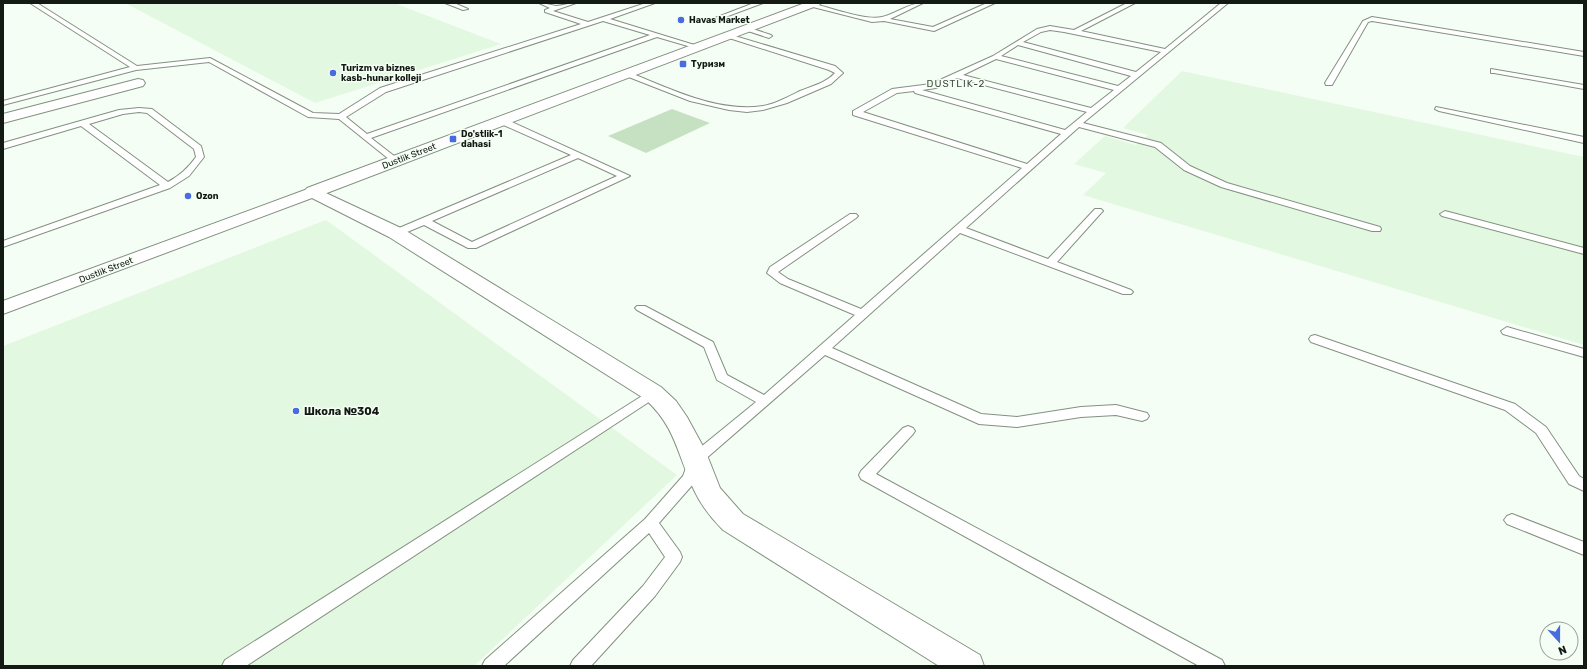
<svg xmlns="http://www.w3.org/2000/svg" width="1587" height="669" viewBox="0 0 1587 669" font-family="Rubik,sans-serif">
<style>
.built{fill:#e3f8e0}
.green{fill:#c5e1c1}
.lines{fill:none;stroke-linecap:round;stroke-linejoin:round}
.lane-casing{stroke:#839181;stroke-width:2}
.street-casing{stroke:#839181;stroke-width:2}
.secondary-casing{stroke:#839181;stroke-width:2}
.lane{fill:#fff;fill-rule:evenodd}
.street{fill:#fff;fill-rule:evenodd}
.secondary{fill:#fff;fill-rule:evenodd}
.poi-dot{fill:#486cdf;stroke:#f5fef4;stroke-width:1.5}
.labels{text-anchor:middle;stroke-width:3;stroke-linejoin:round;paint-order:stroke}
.far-poi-label{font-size:9px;font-weight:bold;fill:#131913;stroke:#f5fef4;text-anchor:start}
.far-street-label{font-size:9px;fill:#131913;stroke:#f5fef4}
.far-neighbourhood-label{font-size:10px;letter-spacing:1px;fill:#3d4a3b;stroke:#f5fef4}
.poi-label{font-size:11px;font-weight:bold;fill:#131913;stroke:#f5fef4;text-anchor:start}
</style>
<rect width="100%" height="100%" fill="#f5fef4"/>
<!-- built -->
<g class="built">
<path d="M 125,3 L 394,3 L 501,44 L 315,103 Z"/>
<path d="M 1182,71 L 1584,157 L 1584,345 L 1083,195 L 1106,173 L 1074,164 L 1105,136 L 1136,145 L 1148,135 L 1123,128 Z"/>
<path d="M 326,220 L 677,475 L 474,666 L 3,666 L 3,346 Z"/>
</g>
<!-- green -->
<path class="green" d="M 672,109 L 710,123 L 646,153 L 608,136 Z"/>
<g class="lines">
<defs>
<g id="lane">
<path d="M 30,3 L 37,3 L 137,66 L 210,58 L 313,113 L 339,114 L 380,88 L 581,24 L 545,12 L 545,10 L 550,8 L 539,3 C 545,3 550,5 556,6 C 562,6 569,3 576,3 L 553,11 L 588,22 L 646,3 L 655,3 L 610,19 L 701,47 L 698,49 L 657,37 L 371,138 L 398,159 L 398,163 L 395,164 L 339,119 L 308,117 L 209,62 L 136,70 L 3,105 L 3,101 L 130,67 ZM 603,21 L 650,35 L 367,134 L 346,117 L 386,92 Z"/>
<path d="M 445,3 L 454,3 L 468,9 L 463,10 Z"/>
<path d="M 754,3 L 763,3 L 720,19 L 715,18 Z"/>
<path d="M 811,3 C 828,7 866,21 882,17 C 896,14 908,3 923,3 L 890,19 L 933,27 L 987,3 L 995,3 L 934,31 L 884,21 L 872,22 L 809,6 L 808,5 Z"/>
<path d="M 1127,3 L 1135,3 L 1081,31 L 1165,49 L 1221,3 L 1228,3 L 1083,123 L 1161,143 L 1190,166 L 1227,183 L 1380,227 L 1381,229 L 1380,231 L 1372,231 L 1221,187 L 1184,170 L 1155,147 L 1079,127 L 966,228 L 1048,259 L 1095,209 L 1101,209 L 1103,211 L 1101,213 L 1057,262 L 1131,290 L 1133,292 L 1131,294 L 1123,294 L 960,233 L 832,348 L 981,414 L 1017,417 L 1081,407 L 1116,405 L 1147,413 L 1149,416 L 1147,419 L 1142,421 L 1116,415 L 1081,417 L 1017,427 L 979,424 L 825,355 L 702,462 L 695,482 L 659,523 L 680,552 L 682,557 L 680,562 L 655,596 L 591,666 L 570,666 L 573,660 L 643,586 L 665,557 L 649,533 L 504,666 L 482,666 L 485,660 L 645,519 L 683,476 L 691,455 L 756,402 L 717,380 L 704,347 L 637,310 L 635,308 L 637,306 L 645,306 L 713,342 L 727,375 L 764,395 L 855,315 L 780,283 L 767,273 L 770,267 L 850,214 L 856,214 L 858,216 L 856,218 L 778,272 L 788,279 L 861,309 L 1022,168 L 853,115 L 853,111 L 892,89 L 931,84 L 993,56 L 1037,29 L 1050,26 L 1074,30 ZM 1050,30 L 1064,32 L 1161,52 L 1136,72 L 1023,42 L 1041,32 ZM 1018,45 L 1131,76 L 1118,86 L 1001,56 ZM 996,59 L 1114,90 L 1091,108 L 963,75 ZM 957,78 L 1087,112 L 1065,130 L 922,90 L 936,88 ZM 914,91 L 915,93 L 1061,134 L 1027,164 L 863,112 L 897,93 Z"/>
<path d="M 1372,17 L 1584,52 L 1584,56 L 1372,21 L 1368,22 L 1332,85 L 1326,85 L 1325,83 L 1363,21 Z"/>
<path d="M 747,27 L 771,35 L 772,36 L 769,38 L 745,30 L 744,29 Z"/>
<path d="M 728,34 L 835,66 L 843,73 L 831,84 L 787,103 L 763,110 L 747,112 L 729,110 L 690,101 L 621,74 L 628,72 C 669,88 717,113 763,106 C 775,104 788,97 800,91 C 812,86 826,83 835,73 L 829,70 L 726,37 L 726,35 Z"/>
<path d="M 1491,69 L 1584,85 L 1584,89 L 1494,73 L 1491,73 Z"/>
<path d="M 1436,107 L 1584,137 L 1584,143 L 1439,111 L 1435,109 Z"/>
<path d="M 139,108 L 152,109 L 201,146 L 204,157 L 189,176 L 170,188 L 3,247 L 3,241 L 160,185 L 81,126 L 3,149 L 3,143 L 119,110 ZM 139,112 L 147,113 L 194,149 L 196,157 C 188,168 179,176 168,182 L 89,124 L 123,114 Z"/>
<path d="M 499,119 L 505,119 L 630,176 L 476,248 L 468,248 L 424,225 L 400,235 L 392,235 L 391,233 L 392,231 L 571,155 L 499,123 ZM 578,158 L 617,176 L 472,242 L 432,221 Z"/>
<path d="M 1445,211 L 1584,248 L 1584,254 L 1442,216 L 1440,214 Z"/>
<path d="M 1507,327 L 1584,349 L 1584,357 L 1503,334 L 1501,331 Z"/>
<path d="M 1315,335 L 1515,404 L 1546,427 L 1579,476 L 1584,479 L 1584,491 L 1569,484 L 1536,433 L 1505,410 L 1311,342 L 1309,339 L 1311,336 Z"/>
<path d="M 653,389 L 658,390 L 660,393 L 658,396 L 246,666 L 222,666 L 225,660 Z"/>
<path d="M 908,426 L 913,428 L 915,431 L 913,434 L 876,474 L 1222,660 L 1225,666 L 1199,666 L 861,479 L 859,475 L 861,471 L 903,428 Z"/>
<path d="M 1512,514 L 1584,542 L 1584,555 L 1507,524 L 1504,520 L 1507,516 Z"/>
</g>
<g id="street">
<path d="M 805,3 L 821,3 L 819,5 L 319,196 L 313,197 L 307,196 L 304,192 L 307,188 Z"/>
<path d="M 138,79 L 143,80 L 145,83 L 143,86 L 3,123 L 3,114 Z"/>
</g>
<path id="secondary" d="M 313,187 L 403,229 L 661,387 L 676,401 L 687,417 L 705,450 L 720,488 L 743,514 L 980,655 L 984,666 L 939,666 L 723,530 C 711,518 701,505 694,490 C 677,454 676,427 645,399 L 389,237 L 312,198 L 3,314 L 3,301 Z"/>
</defs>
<!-- lane casing -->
<use href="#lane" class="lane-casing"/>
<!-- street casing -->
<use href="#street" class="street-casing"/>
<!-- secondary casing -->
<use href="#secondary" class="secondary-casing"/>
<!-- lane -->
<use href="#lane" class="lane"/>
<!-- street -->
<use href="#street" class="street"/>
<!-- secondary -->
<use href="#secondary" class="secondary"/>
</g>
<!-- markers -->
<g class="poi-dot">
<circle cx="681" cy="20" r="4"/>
<rect x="679" y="60" width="8" height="8" rx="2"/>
<circle cx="333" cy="73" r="4"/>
<rect x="449" y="135" width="8" height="8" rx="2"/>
<circle cx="188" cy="196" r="4"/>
<circle cx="296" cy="411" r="4"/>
</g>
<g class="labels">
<!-- far-poi labels -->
<g class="far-poi-label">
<text x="689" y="23">Havas Market</text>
<text x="691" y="67">Туризм</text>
<text x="341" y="71">Turizm va biznes<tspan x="341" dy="10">kasb-hunar kolleji</tspan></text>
<text x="461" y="137">Do'stlik-1<tspan x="461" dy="10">dahasi</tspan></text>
<text x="196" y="199">Ozon</text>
</g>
<!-- far-street labels -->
<g class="far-street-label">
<text transform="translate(409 156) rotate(-21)" y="3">Dustlik Street</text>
<text transform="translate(106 270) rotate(-21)" y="3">Dustlik Street</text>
</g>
<!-- far-neighbourhood labels -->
<g class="far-neighbourhood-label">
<text x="956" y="87">DUSTLIK-2</text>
</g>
<!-- poi labels -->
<g class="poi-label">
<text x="304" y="415">Школа №304</text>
</g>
</g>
<!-- border -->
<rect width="1587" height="669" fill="none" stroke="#131913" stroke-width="8"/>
<!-- north arrow -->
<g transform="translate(1559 641) rotate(159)"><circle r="19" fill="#f5fef4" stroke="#9ba29a"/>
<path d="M0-3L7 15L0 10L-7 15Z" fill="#486cdf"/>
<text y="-6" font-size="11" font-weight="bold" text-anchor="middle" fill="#131913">N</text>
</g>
</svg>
